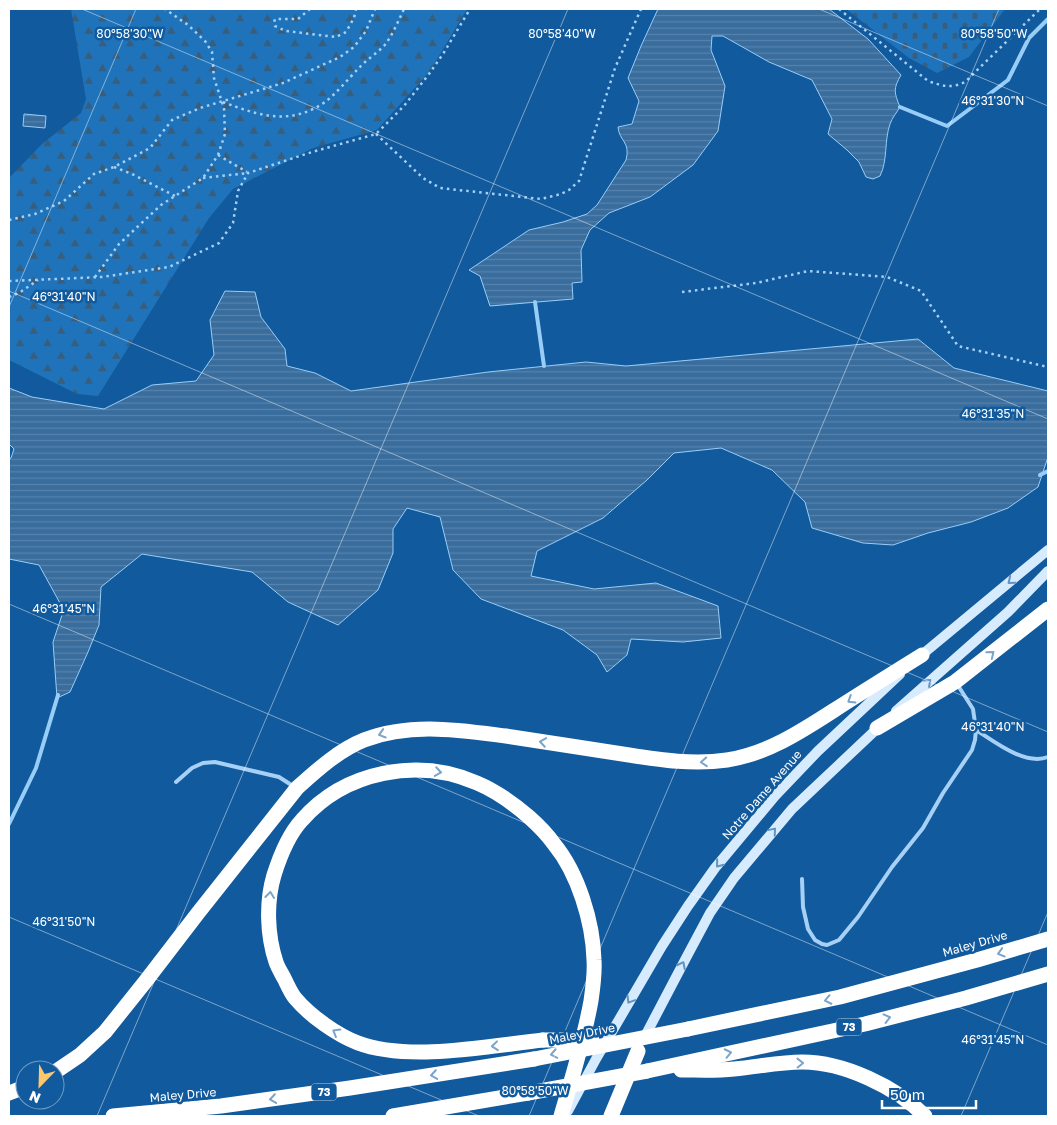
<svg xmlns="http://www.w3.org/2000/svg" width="1057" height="1125" viewBox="0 0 1057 1125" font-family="'Golos Text',sans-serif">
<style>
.forest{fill:url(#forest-firs)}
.cemetery{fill:url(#cemetery-stones)}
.water{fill:url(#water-rules);stroke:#98cdf8}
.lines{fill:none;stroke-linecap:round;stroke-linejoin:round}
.stream{stroke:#98cdf8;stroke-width:4}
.path{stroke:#a6d0f5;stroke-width:2.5;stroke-dasharray:2.5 4;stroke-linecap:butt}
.lane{stroke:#a6d0f5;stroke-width:4}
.secondary{stroke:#d6ebfd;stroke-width:10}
.highway{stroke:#fff;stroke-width:15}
.highway-bridge{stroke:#fff;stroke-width:15}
.oneway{stroke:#6094c3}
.oneway2{stroke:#7ca4c9}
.ticks{fill:none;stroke:#fff;stroke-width:1;stroke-opacity:0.45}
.labels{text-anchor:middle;stroke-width:5;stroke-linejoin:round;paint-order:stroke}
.shield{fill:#115a9d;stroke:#b8cee2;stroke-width:1}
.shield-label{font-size:11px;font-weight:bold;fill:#fff}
.street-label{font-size:12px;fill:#fff;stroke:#115a9d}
.ticks-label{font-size:12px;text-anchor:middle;fill:#fff;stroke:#115a9d;stroke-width:5;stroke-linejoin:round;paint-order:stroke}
</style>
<defs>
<pattern id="forest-firs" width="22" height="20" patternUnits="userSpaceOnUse" patternTransform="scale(1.25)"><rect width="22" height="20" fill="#1f73ba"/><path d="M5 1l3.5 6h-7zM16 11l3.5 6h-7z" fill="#385e7e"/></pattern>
<pattern id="cemetery-stones" width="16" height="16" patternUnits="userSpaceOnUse" patternTransform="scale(1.25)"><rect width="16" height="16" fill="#1f73ba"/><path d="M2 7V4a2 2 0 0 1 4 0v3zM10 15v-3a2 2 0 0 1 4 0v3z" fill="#385e7e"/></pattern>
<pattern id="water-rules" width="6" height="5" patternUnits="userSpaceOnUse" patternTransform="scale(1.25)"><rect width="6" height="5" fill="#396d9d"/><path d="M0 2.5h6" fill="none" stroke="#5783ac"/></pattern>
</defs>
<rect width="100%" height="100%" fill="#115a9d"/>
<!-- forest -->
<path class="forest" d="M 71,9 L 467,9 L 430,71 L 377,130 L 313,148 L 233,189 L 209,218 L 98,396 L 77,394 L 9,360 L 9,178 L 42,144 L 81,113 L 86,99 Z"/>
<!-- cemetery -->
<path class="cemetery" d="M 846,9 L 1005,9 L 969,57 L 937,73 L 909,58 Z"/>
<!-- water -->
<g class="water">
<path d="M 658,9 L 829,9 L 868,39 L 901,75 C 893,89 894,92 900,107 C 897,112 892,118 890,124 C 884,141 888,160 880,176 L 873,179 L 866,177 L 859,162 L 847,150 L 828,134 L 832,119 L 812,80 L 769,62 L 723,36 L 712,36 L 711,50 L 725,86 L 718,131 L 693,165 L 650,197 L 609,213 L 590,230 L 581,250 L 582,282 L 572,283 L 573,299 L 490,306 L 480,276 L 469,270 L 529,230 L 563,222 L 587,214 L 597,205 L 626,160 C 631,142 619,141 618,127 L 632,124 L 639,101 L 628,78 L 641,46 Z"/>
<path d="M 24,114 L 46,116 L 45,128 L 23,126 Z"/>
<path d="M 225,291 L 255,292 L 261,317 L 285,349 L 287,366 L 315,373 L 351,391 L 488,372 L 586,362 L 626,366 L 918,339 L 954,368 L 1048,391 L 1048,457 L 1038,487 L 1008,508 L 971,522 L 928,533 L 893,545 L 863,543 L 812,528 L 805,502 L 772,470 L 721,448 L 674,453 L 647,480 L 603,518 L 537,551 L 531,576 L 594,589 L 656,583 L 718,606 L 721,638 L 683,642 L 631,639 L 627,655 L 607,672 L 597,655 L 563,630 L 481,599 L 453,570 L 440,517 L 407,508 L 393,529 L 393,553 L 378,590 L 338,625 L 288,602 L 252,572 L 142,554 L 101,587 L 99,625 L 88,652 L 70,692 L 57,698 L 53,642 L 62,615 L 61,605 L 39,565 L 9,559 L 9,459 L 11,458 L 14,449 L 9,444 L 9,388 L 32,397 L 104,409 L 152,385 L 196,381 L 214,355 L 210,320 Z"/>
</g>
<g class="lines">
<!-- stream -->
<g class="stream">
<path d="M 900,107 L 947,126 L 1008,80 L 1029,38 L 1048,19"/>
<path d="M 535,302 L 544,366"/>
<path d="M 1040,475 L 1048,471"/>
<path d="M 9,824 L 36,768 L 58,695"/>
</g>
<!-- path -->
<g class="path">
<path d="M 310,9 L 298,19 L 275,19 L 274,23 L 275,26 L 286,31 L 336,37 L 346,32 L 354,18 L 356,9"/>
<path d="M 839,9 L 928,81 C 942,86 951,89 965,82 L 1040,9"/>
<path d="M 223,102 C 260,116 290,126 325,102 C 335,95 349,78 358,69 C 366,60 376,54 384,46 C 393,35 398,21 404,9"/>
<path d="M 376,134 L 423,178 L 440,188 L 541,199 L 561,194 L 569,190 L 579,181 L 615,68 L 641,9"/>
<path d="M 218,155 L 247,172"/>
<path d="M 114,167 L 132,174 L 175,196"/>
<path d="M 203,178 L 248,173"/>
<path d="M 9,220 L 35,214 L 64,201 L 94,174 L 114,167 L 150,148 L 172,120 L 200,108 L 283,83 L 340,57 L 354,47 L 366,31 L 375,9"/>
<path d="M 95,277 L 119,244 L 161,205 L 203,178 L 218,155 L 225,134 L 224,108 L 214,78 L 212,52 L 205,41 L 188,25 L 165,9"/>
<path d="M 9,281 L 102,277 L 169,267 L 219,243 L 233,223 L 238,191 L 248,173 L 312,152 L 376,134 L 404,106 L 429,74 L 443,54 L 470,9"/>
<path d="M 682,292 L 756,283 L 808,271 L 887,277 L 921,291 L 958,346 L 1048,367"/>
<path d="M 9,297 L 19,293 L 38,280"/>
</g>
<!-- lane -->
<g class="lane">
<path d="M 976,730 C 995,742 1025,766 1048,757"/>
<path d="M 176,782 L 192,768 L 203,763 L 215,762 L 279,777 L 293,786"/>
<path d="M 802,879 L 803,907 L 808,929 L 815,940 L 822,944 L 827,945 L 839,940 L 858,917 L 892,867 L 923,828 L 943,793 L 972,750 L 975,740 L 976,730 L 973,709 L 957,684"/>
</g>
<!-- secondary -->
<g class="secondary">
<path d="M 918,658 L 1048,550"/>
<path d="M 896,711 L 1008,612 L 1048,571"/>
<path d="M 643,1040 L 686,958 L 710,913 L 734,878 L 792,809 L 882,724"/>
<path d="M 568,1111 L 596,1059 L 662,946 L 688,906 L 715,868 L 775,796 L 818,751 L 900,674"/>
</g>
<!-- highway -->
<g class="highway">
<path d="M 877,728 L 955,682 L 1048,609"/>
<path d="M 688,1029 L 840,997 L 977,960 L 1048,939"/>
<path d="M 543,1040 C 489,1046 409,1062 358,1043 C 337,1035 310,1016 295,998 C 291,993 288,986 285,980 C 282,974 278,968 276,962 C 267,935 266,902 274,875 C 280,856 288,835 302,820 C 345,771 418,757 477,783 C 496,791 514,804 529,817 C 538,825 547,834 554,844 C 578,873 593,922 594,960 C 595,973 593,987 591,1001 C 584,1040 572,1078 561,1116"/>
<path d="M 681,1070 C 698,1070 716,1071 734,1069 C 757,1067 779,1062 802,1062 C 844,1062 896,1087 925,1116"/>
<path d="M 647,1071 L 865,1024 L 966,998 L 1048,974"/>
<path d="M 55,1072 L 80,1055 L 105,1032 L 145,982 L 198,913 L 297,788 C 317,770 339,750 364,740 C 410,722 459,730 506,736 C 547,742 588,749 629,755 C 661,760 694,765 727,760 C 767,754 802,731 836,709 C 864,691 893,673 922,655"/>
<path d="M 9,1093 L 25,1087"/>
<path d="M 113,1116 L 221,1106 L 350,1088 L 534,1059"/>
<path d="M 393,1116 L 528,1093"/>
<path d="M 611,1116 L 638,1051"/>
</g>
<!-- highway-bridge -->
<g class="highway-bridge">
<path d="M 543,1040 L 592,1040"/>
<path d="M 534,1059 L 688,1029"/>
<path d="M 528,1093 L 647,1071"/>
</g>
</g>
<!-- one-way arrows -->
<defs><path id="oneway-chevron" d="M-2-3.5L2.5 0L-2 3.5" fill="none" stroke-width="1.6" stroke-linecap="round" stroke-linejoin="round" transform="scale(1.25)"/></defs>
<g class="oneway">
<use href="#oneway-chevron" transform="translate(1011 581) rotate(141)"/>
<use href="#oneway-chevron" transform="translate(928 682) rotate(-42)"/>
<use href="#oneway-chevron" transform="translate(773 831) rotate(-50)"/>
<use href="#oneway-chevron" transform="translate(719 864) rotate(129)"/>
<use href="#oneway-chevron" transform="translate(682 965) rotate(-63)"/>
<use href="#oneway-chevron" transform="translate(630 1000) rotate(121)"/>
</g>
<g class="oneway2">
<use href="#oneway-chevron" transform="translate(991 654) rotate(-39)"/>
<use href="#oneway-chevron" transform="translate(851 700) rotate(148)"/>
<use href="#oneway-chevron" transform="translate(382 734) rotate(163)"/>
<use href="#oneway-chevron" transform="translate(543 742) rotate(-171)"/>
<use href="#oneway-chevron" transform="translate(704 762) rotate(176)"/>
<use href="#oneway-chevron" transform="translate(438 772) rotate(9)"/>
<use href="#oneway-chevron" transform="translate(270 895) rotate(-83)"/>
<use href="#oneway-chevron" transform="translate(1001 953) rotate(164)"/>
<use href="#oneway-chevron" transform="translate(828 1000) rotate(168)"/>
<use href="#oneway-chevron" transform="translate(887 1018) rotate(-14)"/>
<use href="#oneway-chevron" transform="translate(336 1032) rotate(-149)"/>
<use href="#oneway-chevron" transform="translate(495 1046) rotate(174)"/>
<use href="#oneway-chevron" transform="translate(728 1053) rotate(-12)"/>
<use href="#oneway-chevron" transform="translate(554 1054) rotate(169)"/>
<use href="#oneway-chevron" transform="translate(800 1063) rotate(-1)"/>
<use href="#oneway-chevron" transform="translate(434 1075) rotate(171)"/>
<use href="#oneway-chevron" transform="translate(273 1099) rotate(172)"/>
</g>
<!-- ticks -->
<path class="ticks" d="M 82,9 L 1048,419M 819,9 L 1048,106M 9,291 L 1048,732M 9,307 L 136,9M 9,604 L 1048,1045M 9,917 L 479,1116M 97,1116 L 568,9M 529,1116 L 999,9M 961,1116 L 1048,912"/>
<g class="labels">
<!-- shield labels -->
<g class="shield">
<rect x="836.5" y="1018.5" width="25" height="17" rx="4"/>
<rect x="311.5" y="1083.5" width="25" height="17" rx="4"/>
</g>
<g class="shield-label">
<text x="849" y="1031">73</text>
<text x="324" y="1096">73</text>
</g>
<!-- street labels -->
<g class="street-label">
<text transform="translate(762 795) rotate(-49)" y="4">Notre Dame Avenue</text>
<text transform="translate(975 944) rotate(-16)" y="4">Maley Drive</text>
<text transform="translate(582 1034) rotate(-11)" y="4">Maley Drive</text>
<text transform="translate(183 1095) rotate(-5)" y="4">Maley Drive</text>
</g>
</g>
<g class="ticks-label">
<text x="130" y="38">80°58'30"W</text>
<text x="562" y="38">80°58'40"W</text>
<text x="994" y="38">80°58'50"W</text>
<text x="993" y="105">46°31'30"N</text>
<text x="64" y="301">46°31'40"N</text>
<text x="993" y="418">46°31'35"N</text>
<text x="64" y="613">46°31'45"N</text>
<text x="993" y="731">46°31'40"N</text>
<text x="64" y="926">46°31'50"N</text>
<text x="993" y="1044">46°31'45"N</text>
<text x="535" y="1095">80°58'50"W</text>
</g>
<!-- border -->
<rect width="1057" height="1125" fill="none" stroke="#ffffff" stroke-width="20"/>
<!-- north arrow -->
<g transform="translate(40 1085) rotate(203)"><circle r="24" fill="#115a9d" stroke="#709cc4"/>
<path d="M0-4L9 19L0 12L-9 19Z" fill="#ffc76a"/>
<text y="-8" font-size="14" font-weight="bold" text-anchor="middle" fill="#ffffff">N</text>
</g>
<!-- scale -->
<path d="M882 1100v8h94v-8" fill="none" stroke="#ffffff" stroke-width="2.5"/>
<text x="890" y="1100" font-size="15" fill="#ffffff" stroke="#115a9d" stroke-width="4" paint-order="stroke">50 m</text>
</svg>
